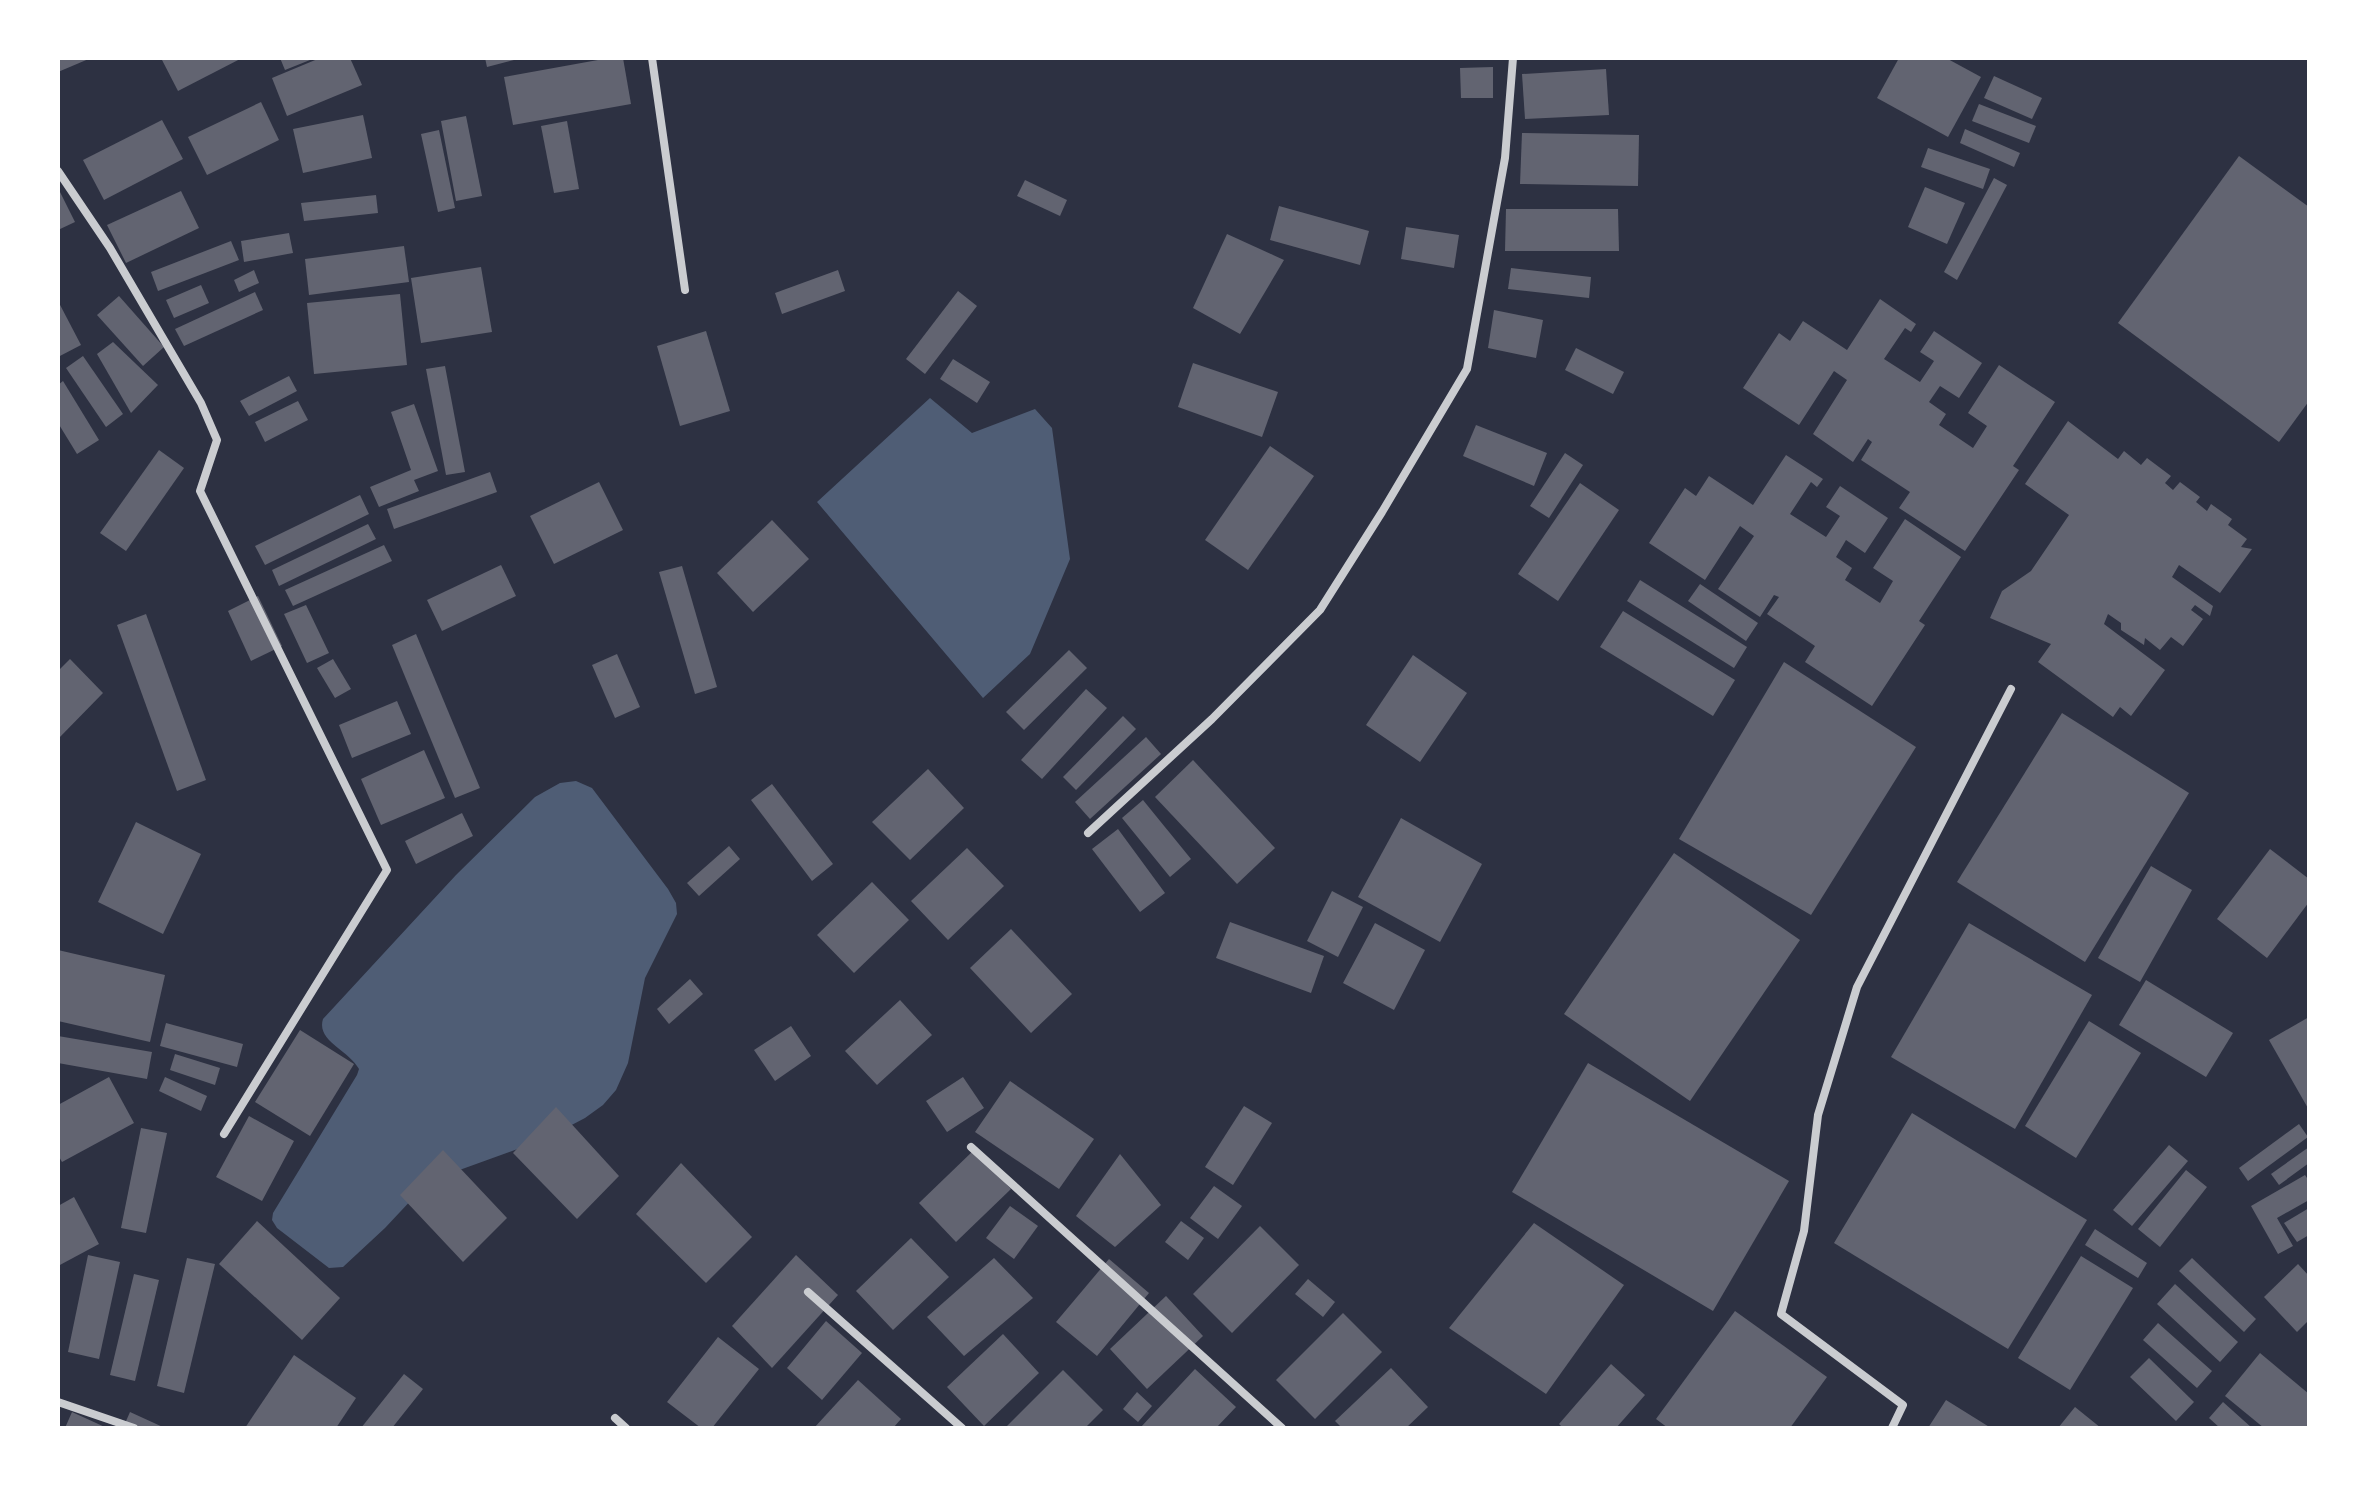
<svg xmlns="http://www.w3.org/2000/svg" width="2367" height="1486" viewBox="0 0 2367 1486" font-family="Inter,sans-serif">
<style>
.water{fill:#4f5d75}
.building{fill:#626471}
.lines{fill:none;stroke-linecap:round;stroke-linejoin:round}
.minor{stroke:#caccd0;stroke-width:8}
</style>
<rect width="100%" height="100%" fill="#2d3142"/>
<!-- water -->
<g class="water">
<path d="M 930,398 L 972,433 L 1035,409 L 1052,428 L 1070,559 L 1030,654 L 983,698 L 817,502 Z"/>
<path d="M 576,781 L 592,788 L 668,889 L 676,903 L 677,914 L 645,978 L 628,1063 L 616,1090 L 603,1105 L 585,1118 L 545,1139 L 454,1172 L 415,1196 L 385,1228 L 343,1267 L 329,1268 L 277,1228 L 272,1220 L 273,1213 L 357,1075 L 359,1069 C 349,1050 316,1041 323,1019 L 456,875 L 535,797 L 560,783 Z"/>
</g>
<!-- building -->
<g class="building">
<path d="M 58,58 L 91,58 L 58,72 Z"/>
<path d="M 161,58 L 242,58 L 178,91 Z"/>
<path d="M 280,58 L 315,58 L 285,70 Z"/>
<path d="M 320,58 L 350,58 L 362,85 L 287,116 L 272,78 Z"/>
<path d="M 485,58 L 518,58 L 518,59 L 487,67 Z"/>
<path d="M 609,58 L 623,58 L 631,104 L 513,125 L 504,77 Z"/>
<path d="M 1899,58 L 1946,58 L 1981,77 L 1948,137 L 1877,98 Z"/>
<path d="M 1493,67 L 1493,98 L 1461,98 L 1460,68 Z"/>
<path d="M 1606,69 L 1609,115 L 1525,119 L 1522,74 Z"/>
<path d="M 1994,76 L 2042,98 L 2032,119 L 1984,98 Z"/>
<path d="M 261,102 L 279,140 L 207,175 L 188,137 Z"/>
<path d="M 1979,104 L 2036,126 L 2029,143 L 1972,121 Z"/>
<path d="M 363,115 L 372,158 L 303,173 L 293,129 Z"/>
<path d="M 466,116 L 482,196 L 456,201 L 441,121 Z"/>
<path d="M 162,120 L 183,159 L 104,200 L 83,160 Z"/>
<path d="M 567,121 L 579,189 L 554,193 L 541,126 Z"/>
<path d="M 1965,129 L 2020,153 L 2014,167 L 1960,143 Z"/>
<path d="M 439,130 L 455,208 L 438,212 L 421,134 Z"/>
<path d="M 1522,133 L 1639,135 L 1638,186 L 1520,184 Z"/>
<path d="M 1928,148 L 1990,169 L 1983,189 L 1921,167 Z"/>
<path d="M 2239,156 L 2309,207 L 2309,401 L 2279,442 L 2118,323 Z"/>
<path d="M 1994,178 L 2007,185 L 1957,280 L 1944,272 Z"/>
<path d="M 1025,180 L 1067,200 L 1060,216 L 1017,196 Z"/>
<path d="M 1925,187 L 1965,203 L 1947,244 L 1908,227 Z"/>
<path d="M 58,188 L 75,222 L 58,230 Z"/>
<path d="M 181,191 L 199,228 L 126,263 L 107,225 Z"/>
<path d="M 376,195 L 378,213 L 304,221 L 301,203 Z"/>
<path d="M 1279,206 L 1369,231 L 1360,265 L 1270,240 Z"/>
<path d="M 1506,209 L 1618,209 L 1619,251 L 1505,251 Z"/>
<path d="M 1406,227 L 1459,235 L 1454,268 L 1401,259 Z"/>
<path d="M 289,233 L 293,253 L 244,262 L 241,241 Z"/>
<path d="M 1227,234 L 1284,260 L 1240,334 L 1193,308 Z"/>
<path d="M 231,241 L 239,260 L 158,291 L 151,272 Z"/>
<path d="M 404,246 L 409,282 L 309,295 L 305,259 Z"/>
<path d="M 481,267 L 492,332 L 421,343 L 411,278 Z"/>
<path d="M 1511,268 L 1591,277 L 1589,298 L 1508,289 Z"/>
<path d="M 254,270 L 259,283 L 239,292 L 234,280 Z"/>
<path d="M 838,270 L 845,291 L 782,314 L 775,293 Z"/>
<path d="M 201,285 L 209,303 L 174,318 L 166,300 Z"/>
<path d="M 958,291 L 977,306 L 925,374 L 906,359 Z"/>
<path d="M 255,292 L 263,310 L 184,346 L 175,329 Z"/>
<path d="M 400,294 L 407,365 L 314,374 L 307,303 Z"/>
<path d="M 119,296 L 164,347 L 143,366 L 97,315 Z"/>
<path d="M 1880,299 L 1916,324 L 1911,332 L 1905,328 L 1884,359 L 1920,382 L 1934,361 L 1920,352 L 1934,331 L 1982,363 L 1959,398 L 1940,386 L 1929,402 L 1946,414 L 1939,425 L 1973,448 L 1987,426 L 1968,413 L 1999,365 L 2055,402 L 2013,466 L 2019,470 L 1965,551 L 1899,508 L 1910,492 L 1861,460 L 1872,442 L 1868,439 L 1853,462 L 1813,434 L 1847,380 L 1834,371 L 1799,425 L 1743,388 L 1779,333 L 1790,341 L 1803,321 L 1847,350 Z"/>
<path d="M 58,301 L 81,345 L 58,357 Z"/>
<path d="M 1494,310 L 1543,320 L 1536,358 L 1488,348 Z"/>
<path d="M 706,331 L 730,411 L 680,426 L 657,346 Z"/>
<path d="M 113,342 L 158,385 L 131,413 L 97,354 Z"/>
<path d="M 1576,348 L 1624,372 L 1613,394 L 1565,370 Z"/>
<path d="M 83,356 L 123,414 L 106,427 L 66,368 Z"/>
<path d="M 953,359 L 990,382 L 977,403 L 940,379 Z"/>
<path d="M 1193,363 L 1278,392 L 1262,437 L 1178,407 Z"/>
<path d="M 445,366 L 465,472 L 446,475 L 426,369 Z"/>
<path d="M 289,376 L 297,391 L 249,416 L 240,401 Z"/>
<path d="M 63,381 L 99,440 L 77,454 L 58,423 L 58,385 Z"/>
<path d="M 298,401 L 308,420 L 265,442 L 255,422 Z"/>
<path d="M 414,404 L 438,471 L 414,480 L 419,491 L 379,507 L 370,487 L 411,470 L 391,412 Z"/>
<path d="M 2068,421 L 2118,459 L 2124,451 L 2141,465 L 2147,458 L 2171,476 L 2165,483 L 2173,490 L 2180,482 L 2200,497 L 2196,502 L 2207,511 L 2211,504 L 2232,519 L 2228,525 L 2247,539 L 2241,547 L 2252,549 L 2220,593 L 2179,565 L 2172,577 L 2213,606 L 2210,616 L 2195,605 L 2191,610 L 2203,619 L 2183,646 L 2171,637 L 2160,650 L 2145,638 L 2144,645 L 2121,630 L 2121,623 L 2108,614 L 2104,624 L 2165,670 L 2131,716 L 2120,707 L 2113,717 L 2038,662 L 2051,644 L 1990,618 L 2002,591 L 2031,571 L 2069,515 L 2025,484 Z"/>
<path d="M 1476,425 L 1547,453 L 1534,486 L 1463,456 Z"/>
<path d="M 1270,446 L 1314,476 L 1248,570 L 1205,540 Z"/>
<path d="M 159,450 L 184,468 L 126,551 L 100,533 Z"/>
<path d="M 1565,453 L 1583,465 L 1549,518 L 1530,506 Z"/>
<path d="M 1786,455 L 1823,479 L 1817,487 L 1811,482 L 1790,514 L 1826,537 L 1840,516 L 1826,507 L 1840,486 L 1888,518 L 1865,553 L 1846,540 L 1836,557 L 1852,568 L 1845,580 L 1880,603 L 1893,581 L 1873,568 L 1905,519 L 1961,557 L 1919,621 L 1925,625 L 1872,706 L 1805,662 L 1815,646 L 1767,614 L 1779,597 L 1774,595 L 1760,617 L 1718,589 L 1754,536 L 1740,526 L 1705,580 L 1649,543 L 1685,488 L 1696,496 L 1709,476 L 1753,505 Z"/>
<path d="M 490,472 L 497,492 L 394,529 L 387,509 Z"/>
<path d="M 599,482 L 623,530 L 554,564 L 530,516 Z"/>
<path d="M 1580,483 L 1619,510 L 1558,601 L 1518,574 Z"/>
<path d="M 360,495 L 369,514 L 265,565 L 255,546 Z"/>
<path d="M 772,520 L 809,559 L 753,612 L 717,573 Z"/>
<path d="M 368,524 L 376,539 L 279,586 L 272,570 Z"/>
<path d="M 384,545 L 392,561 L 293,606 L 285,590 Z"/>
<path d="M 501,565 L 516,596 L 442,631 L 427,600 Z"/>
<path d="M 682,566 L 717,687 L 695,694 L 659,572 Z"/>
<path d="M 1640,580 L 1747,647 L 1734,668 L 1627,601 Z"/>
<path d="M 1700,584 L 1758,623 L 1746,641 L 1688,601 Z"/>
<path d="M 258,596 L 282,646 L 251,661 L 228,611 Z"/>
<path d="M 306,605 L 329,653 L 307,663 L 284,614 Z"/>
<path d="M 1623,611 L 1735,680 L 1713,716 L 1600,647 Z"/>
<path d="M 146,614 L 206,780 L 177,791 L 117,625 Z"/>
<path d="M 416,634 L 480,788 L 455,798 L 392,645 Z"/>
<path d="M 1069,650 L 1087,668 L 1024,730 L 1006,712 Z"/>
<path d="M 617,654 L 640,707 L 615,718 L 592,665 Z"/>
<path d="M 1413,655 L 1467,693 L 1420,762 L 1366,725 Z"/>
<path d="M 70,659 L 103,693 L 58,739 L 58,671 Z"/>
<path d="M 333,659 L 351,689 L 335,698 L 317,668 Z"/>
<path d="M 1784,662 L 1916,747 L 1811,915 L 1679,839 Z"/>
<path d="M 1086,689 L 1107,708 L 1042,779 L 1021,760 Z"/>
<path d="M 397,701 L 411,734 L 352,758 L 339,725 Z"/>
<path d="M 2062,713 L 2189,793 L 2085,962 L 1957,882 Z"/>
<path d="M 1123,716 L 1136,729 L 1076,790 L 1063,777 Z"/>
<path d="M 1146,737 L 1161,754 L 1090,819 L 1075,802 Z"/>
<path d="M 424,750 L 445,798 L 381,825 L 361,779 Z"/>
<path d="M 1193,760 L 1275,848 L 1237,884 L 1155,797 Z"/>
<path d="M 928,769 L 964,808 L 910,860 L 872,822 Z"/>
<path d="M 772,784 L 833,864 L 812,881 L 751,800 Z"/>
<path d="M 1143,800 L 1191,859 L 1170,877 L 1122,818 Z"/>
<path d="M 462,813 L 473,836 L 416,864 L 405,841 Z"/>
<path d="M 1401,818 L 1482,864 L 1440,942 L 1358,897 Z"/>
<path d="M 136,822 L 201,854 L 163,934 L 98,902 Z"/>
<path d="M 1118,829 L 1165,893 L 1140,912 L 1092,849 Z"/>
<path d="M 729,846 L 740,859 L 699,896 L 687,883 Z"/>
<path d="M 967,848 L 1004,886 L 948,940 L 911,901 Z"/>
<path d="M 2270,849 L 2309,879 L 2309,902 L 2267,958 L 2217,919 Z"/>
<path d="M 1674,853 L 1800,940 L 1690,1101 L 1564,1014 Z"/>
<path d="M 2151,866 L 2192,890 L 2140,982 L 2098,958 Z"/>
<path d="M 872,882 L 909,920 L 854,973 L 817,935 Z"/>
<path d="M 1332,891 L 1363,907 L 1338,957 L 1307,941 Z"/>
<path d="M 1230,922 L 1324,956 L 1311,993 L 1216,958 Z"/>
<path d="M 1375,923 L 1425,950 L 1394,1010 L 1343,983 Z"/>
<path d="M 1969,923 L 2092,995 L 2015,1129 L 1891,1057 Z"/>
<path d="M 1011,929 L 1072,994 L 1031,1033 L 970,968 Z"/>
<path d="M 58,950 L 165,975 L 150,1042 L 58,1021 Z"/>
<path d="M 690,979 L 703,994 L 669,1024 L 657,1009 Z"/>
<path d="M 2146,980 L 2233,1033 L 2206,1077 L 2119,1025 Z"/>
<path d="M 900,1000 L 932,1035 L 877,1085 L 845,1051 Z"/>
<path d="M 2309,1017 L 2309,1110 L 2269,1040 Z"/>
<path d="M 2089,1021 L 2141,1053 L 2076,1158 L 2025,1126 Z"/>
<path d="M 166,1023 L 243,1044 L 237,1067 L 160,1046 Z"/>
<path d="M 791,1026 L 811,1056 L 775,1081 L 754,1050 Z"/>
<path d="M 300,1030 L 354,1064 L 310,1136 L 255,1102 Z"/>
<path d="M 58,1036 L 152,1052 L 147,1079 L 58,1063 Z"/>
<path d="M 175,1054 L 220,1068 L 215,1085 L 170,1070 Z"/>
<path d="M 1588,1063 L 1789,1181 L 1713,1311 L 1512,1192 Z"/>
<path d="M 109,1077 L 134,1123 L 62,1162 L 58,1155 L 58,1105 Z"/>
<path d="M 165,1077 L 207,1096 L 201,1111 L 159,1091 Z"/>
<path d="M 963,1077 L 984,1108 L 947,1132 L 926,1101 Z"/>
<path d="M 1010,1081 L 1094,1139 L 1059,1189 L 975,1132 Z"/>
<path d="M 1244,1106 L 1272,1123 L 1233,1185 L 1205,1167 Z"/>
<path d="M 556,1107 L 619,1176 L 577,1219 L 513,1153 Z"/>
<path d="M 1912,1113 L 2087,1220 L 2008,1349 L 1834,1243 Z"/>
<path d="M 249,1116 L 294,1141 L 262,1201 L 216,1177 Z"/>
<path d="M 2299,1124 L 2308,1137 L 2248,1181 L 2239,1168 Z"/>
<path d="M 141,1128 L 167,1133 L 146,1233 L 121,1228 Z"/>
<path d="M 2169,1145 L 2188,1161 L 2132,1226 L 2113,1210 Z"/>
<path d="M 2309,1147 L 2309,1163 L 2279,1185 L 2271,1174 Z"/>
<path d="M 443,1150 L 507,1218 L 463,1262 L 400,1195 Z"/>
<path d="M 974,1150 L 1011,1189 L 956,1242 L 919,1203 Z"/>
<path d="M 1120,1154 L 1161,1205 L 1115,1247 L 1076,1216 Z"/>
<path d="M 681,1163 L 752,1237 L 706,1283 L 636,1214 Z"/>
<path d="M 2186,1170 L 2207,1187 L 2160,1247 L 2138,1229 Z"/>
<path d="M 2305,1175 L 2309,1181 L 2309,1200 L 2277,1218 L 2293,1246 L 2278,1254 L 2251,1206 Z"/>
<path d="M 1214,1186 L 1242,1206 L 1218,1239 L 1190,1218 Z"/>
<path d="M 74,1197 L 99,1244 L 58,1266 L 58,1206 Z"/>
<path d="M 1010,1206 L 1038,1226 L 1014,1259 L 986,1238 Z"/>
<path d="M 2309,1208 L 2309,1235 L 2297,1242 L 2284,1223 Z"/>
<path d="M 257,1221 L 340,1298 L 302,1340 L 219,1264 Z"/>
<path d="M 1181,1221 L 1204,1238 L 1188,1260 L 1165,1242 Z"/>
<path d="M 1534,1223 L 1624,1285 L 1546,1394 L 1449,1328 Z"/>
<path d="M 1260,1226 L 1299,1265 L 1232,1333 L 1193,1294 Z"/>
<path d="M 2095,1229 L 2147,1263 L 2138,1278 L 2085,1245 Z"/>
<path d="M 911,1238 L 949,1277 L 893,1330 L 856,1291 Z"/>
<path d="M 88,1255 L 120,1262 L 99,1359 L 68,1352 Z"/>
<path d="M 796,1255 L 838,1295 L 772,1368 L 732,1326 Z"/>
<path d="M 2081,1256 L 2133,1288 L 2070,1390 L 2018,1358 Z"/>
<path d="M 187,1258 L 215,1264 L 184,1393 L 157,1386 Z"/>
<path d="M 994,1258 L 1033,1298 L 964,1356 L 927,1317 Z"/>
<path d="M 2192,1258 L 2256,1319 L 2244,1332 L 2179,1271 Z"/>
<path d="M 1109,1259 L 1149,1293 L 1097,1356 L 1056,1322 Z"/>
<path d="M 2298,1264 L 2309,1276 L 2309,1320 L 2297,1332 L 2264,1297 Z"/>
<path d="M 134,1274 L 159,1280 L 135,1381 L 110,1375 Z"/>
<path d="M 1308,1279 L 1335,1302 L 1323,1317 L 1295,1294 Z"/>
<path d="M 2175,1284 L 2238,1342 L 2220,1362 L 2157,1304 Z"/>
<path d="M 1166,1296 L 1203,1336 L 1147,1389 L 1110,1349 Z"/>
<path d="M 1735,1311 L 1827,1377 L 1790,1428 L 1668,1428 L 1656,1419 Z"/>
<path d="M 1343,1313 L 1382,1352 L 1315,1419 L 1276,1380 Z"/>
<path d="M 826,1321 L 862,1353 L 822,1400 L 787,1368 Z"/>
<path d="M 2158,1323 L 2212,1371 L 2197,1388 L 2143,1340 Z"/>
<path d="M 1003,1334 L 1039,1373 L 984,1426 L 947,1387 Z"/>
<path d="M 718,1337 L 759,1369 L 712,1428 L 701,1428 L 667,1402 Z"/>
<path d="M 2260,1353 L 2309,1394 L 2309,1424 L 2305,1428 L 2264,1428 L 2225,1396 Z"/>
<path d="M 294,1355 L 356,1398 L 336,1428 L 245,1428 Z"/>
<path d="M 2149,1358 L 2194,1402 L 2176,1421 L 2130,1377 Z"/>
<path d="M 1611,1364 L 1645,1395 L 1616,1428 L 1563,1428 L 1559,1424 Z"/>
<path d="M 1391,1368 L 1428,1407 L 1406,1428 L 1342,1428 L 1335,1421 Z"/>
<path d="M 1195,1369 L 1236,1407 L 1216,1428 L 1140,1428 Z"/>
<path d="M 1063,1370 L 1103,1410 L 1085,1428 L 1005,1428 Z"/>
<path d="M 404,1374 L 423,1389 L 392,1428 L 361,1428 Z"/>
<path d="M 858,1380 L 901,1419 L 893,1428 L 814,1428 Z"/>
<path d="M 1137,1392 L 1152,1406 L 1138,1422 L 1123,1409 Z"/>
<path d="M 1946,1400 L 1991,1428 L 1928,1428 Z"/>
<path d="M 2223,1402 L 2252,1428 L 2220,1428 L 2209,1418 Z"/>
<path d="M 2075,1407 L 2101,1428 L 2058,1428 Z"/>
<path d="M 72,1412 L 107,1428 L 65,1428 Z"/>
<path d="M 130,1412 L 165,1428 L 123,1428 Z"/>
</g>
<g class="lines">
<!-- minor -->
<g class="minor">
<path d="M 652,58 L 685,290"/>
<path d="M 58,171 L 110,248 L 201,403 L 217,440 L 200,491 L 387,870 L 224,1134"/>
<path d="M 1088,833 L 1212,719 L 1320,610 L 1382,512 L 1467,369 L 1505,158 L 1513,58"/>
<path d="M 971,1147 L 1282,1428"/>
<path d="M 808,1292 L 962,1428"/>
<path d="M 58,1402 L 134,1428"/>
<path d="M 615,1418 L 626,1428"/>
<path d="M 1892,1428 L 1903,1405 L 1781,1314 L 1804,1231 L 1818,1115 L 1857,987 L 2011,689"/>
</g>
</g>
<!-- border -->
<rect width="2367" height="1486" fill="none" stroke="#ffffff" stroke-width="120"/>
</svg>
